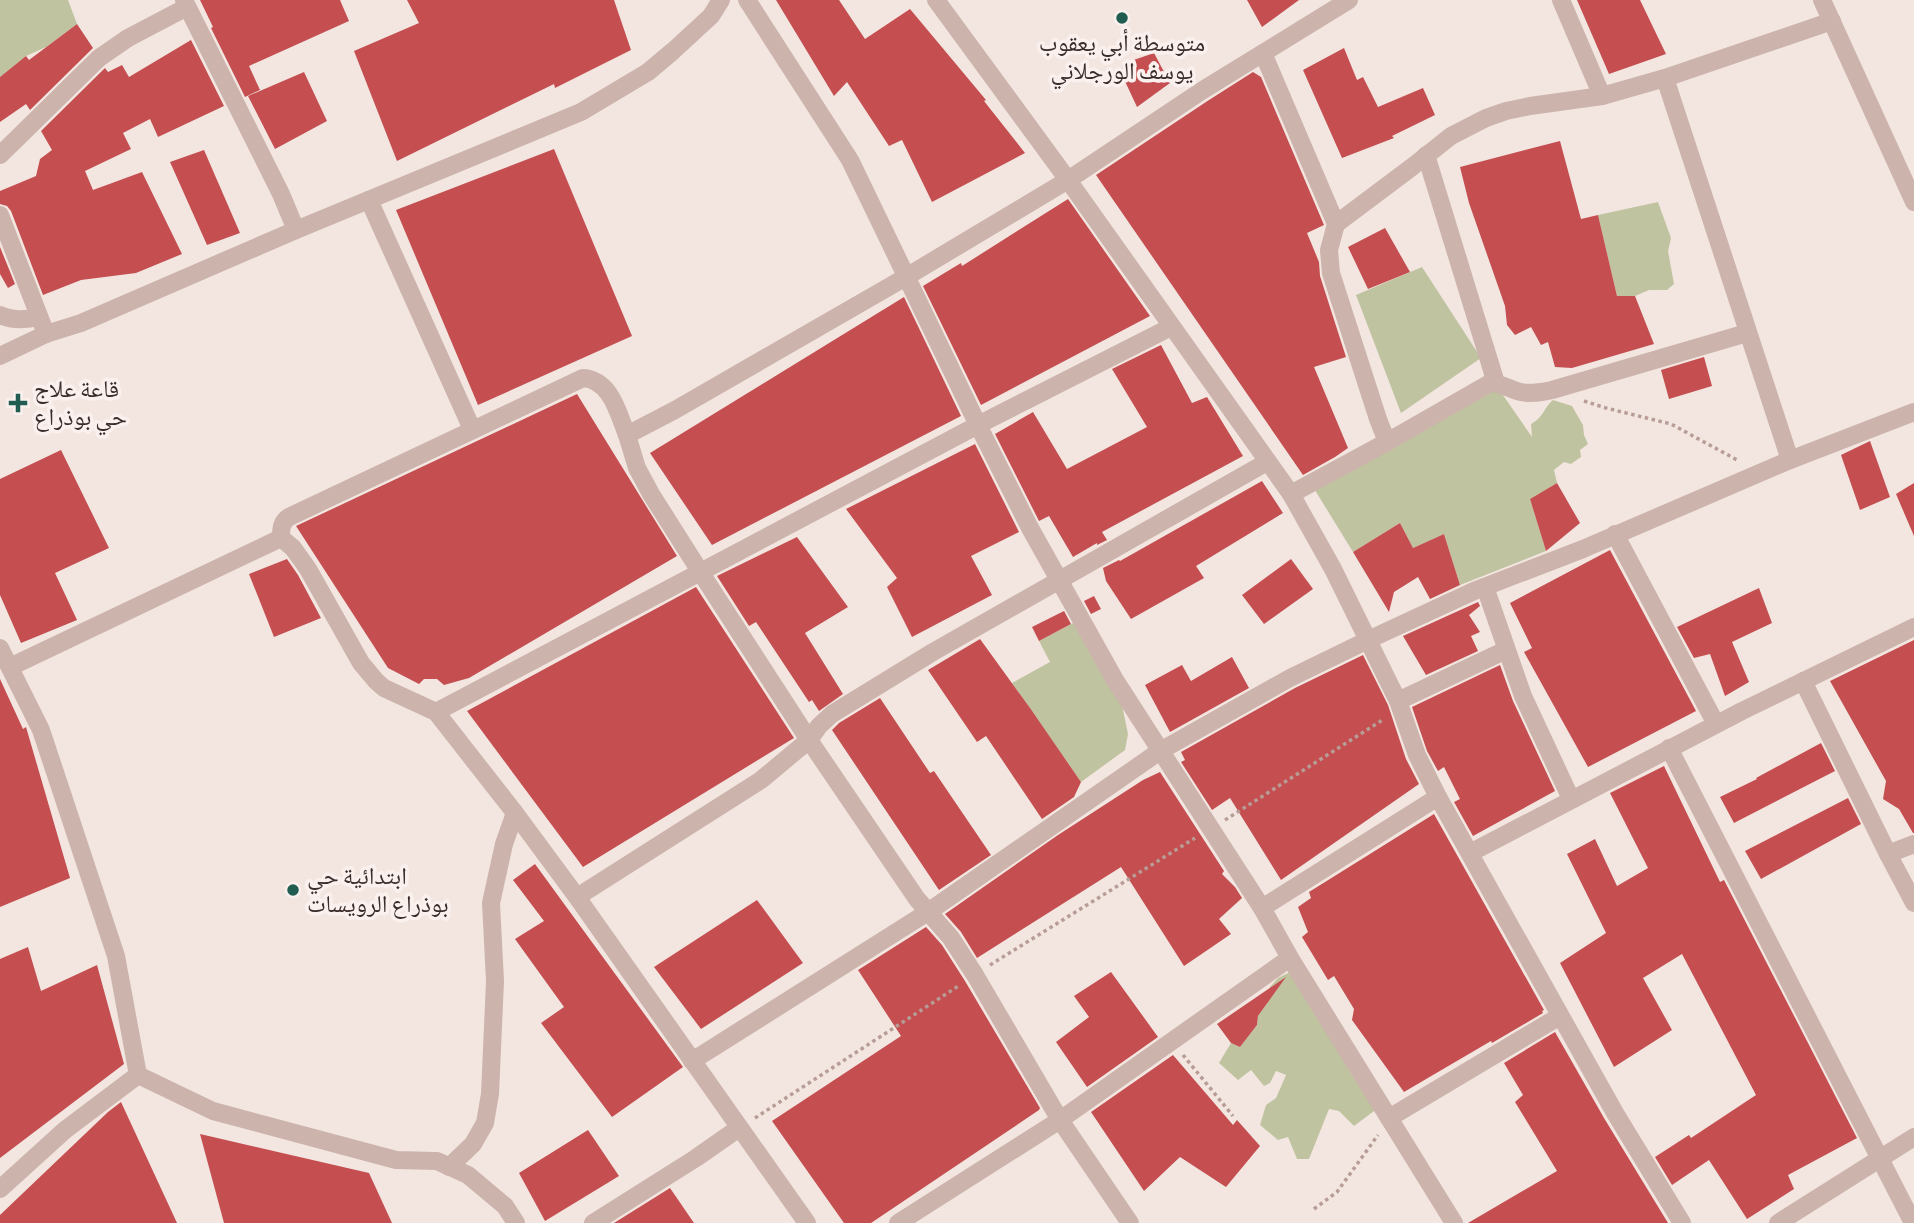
<svg xmlns="http://www.w3.org/2000/svg" width="1914" height="1223" viewBox="0 0 1914 1223" font-family="'Alegreya Sans','Noto Naskh Arabic',sans-serif">
<style>
.green{fill:#c0c3a0}
.building{fill:#c44e50}
.lines{fill:none;stroke-linecap:round;stroke-linejoin:round}
.path{stroke:#b89c96;stroke-width:3.5;stroke-dasharray:3.5 3.5;stroke-linecap:butt}
.minor{stroke:#ccb3ac;stroke-width:18}
.poi-dot{fill:#215c50;stroke:#faf1ee;stroke-width:2.5}
.labels{text-anchor:middle;stroke-width:7;stroke-linejoin:round;paint-order:stroke}
.poi-label{font-size:24px;fill:#3a2c2b;stroke:#faf1ee;text-anchor:start}
</style>
<rect width="100%" height="100%" fill="#f3e6e1"/>
<!-- green -->
<g class="green">
<path d="M 0,0 L 68,0 L 77,24 L 46,47 L 26,56 L 0,77 Z"/>
<path d="M 1658,202 L 1671,238 L 1668,251 L 1674,284 L 1667,290 L 1649,290 L 1635,296 L 1617,296 L 1598,215 Z"/>
<path d="M 1422,267 L 1481,358 L 1401,413 L 1356,295 Z"/>
<path d="M 1496,385 L 1532,437 L 1531,424 C 1544,417 1542,410 1553,400 L 1572,406 L 1583,425 L 1584,435 L 1588,444 L 1580,450 L 1581,457 L 1571,464 L 1564,462 L 1554,470 L 1557,483 L 1530,499 L 1546,551 L 1460,585 L 1444,534 L 1413,548 L 1400,523 L 1353,552 L 1313,487 Z"/>
<path d="M 1077,621 L 1122,705 L 1128,734 L 1125,750 L 1081,782 L 1012,683 L 1050,662 L 1039,641 Z"/>
<path d="M 1292,971 L 1378,1108 L 1354,1126 L 1339,1111 L 1329,1109 L 1309,1159 L 1297,1159 L 1288,1137 L 1278,1140 L 1260,1125 L 1266,1105 L 1276,1098 L 1286,1075 L 1276,1071 L 1270,1083 L 1264,1086 L 1251,1070 L 1238,1080 L 1219,1063 L 1231,1043 L 1240,1047 L 1257,1025 L 1258,1016 L 1266,1005 L 1270,987 L 1278,978 Z"/>
</g>
<!-- building -->
<g class="building">
<path d="M 200,0 L 340,0 L 349,21 L 249,66 L 260,90 L 245,97 L 211,28 L 213,27 Z"/>
<path d="M 407,0 L 614,0 L 631,50 L 555,88 L 554,84 L 397,161 L 354,51 L 419,23 Z"/>
<path d="M 776,0 L 839,0 L 865,39 L 910,9 L 986,100 L 984,101 L 1025,153 L 932,202 L 902,140 L 889,146 L 847,82 L 834,96 Z"/>
<path d="M 1247,0 L 1299,0 L 1262,27 Z"/>
<path d="M 1577,0 L 1640,0 L 1666,54 L 1609,74 Z"/>
<path d="M 77,24 L 93,48 L 30,110 L 26,104 L 0,122 L 0,77 L 26,56 L 29,60 Z"/>
<path d="M 191,40 L 224,106 L 158,137 L 150,119 L 123,133 L 131,149 L 85,171 L 93,190 L 142,172 L 182,254 L 136,273 L 81,280 L 43,295 L 11,211 L 7,206 L 0,204 L 0,191 L 36,176 L 40,159 L 52,150 L 41,131 L 105,68 L 108,72 L 122,65 L 129,77 Z"/>
<path d="M 1344,48 L 1357,80 L 1363,77 L 1378,107 L 1423,88 L 1435,115 L 1392,136 L 1394,138 L 1342,158 L 1303,70 Z"/>
<path d="M 1154,53 L 1170,83 L 1137,107 L 1123,77 L 1122,64 Z"/>
<path d="M 304,72 L 327,121 L 275,149 L 248,96 Z"/>
<path d="M 1253,72 L 1261,77 L 1324,225 L 1307,233 L 1319,262 L 1320,276 L 1346,357 L 1314,367 L 1348,448 L 1335,457 L 1303,475 L 1096,175 L 1209,100 Z"/>
<path d="M 1560,141 L 1581,219 L 1598,215 L 1617,296 L 1635,296 L 1654,344 L 1572,368 L 1555,367 L 1548,342 L 1541,345 L 1531,327 L 1515,335 L 1507,325 L 1505,306 L 1469,203 L 1460,167 Z"/>
<path d="M 554,149 L 632,336 L 478,405 L 396,210 Z"/>
<path d="M 204,150 L 240,233 L 207,245 L 170,162 Z"/>
<path d="M 1068,199 L 1150,316 L 981,405 L 923,286 L 961,263 L 962,266 Z"/>
<path d="M 1385,228 L 1410,272 L 1368,289 L 1348,247 Z"/>
<path d="M 0,247 L 15,284 L 8,288 L 0,274 Z"/>
<path d="M 904,297 L 961,416 L 712,545 L 650,453 Z"/>
<path d="M 1161,345 L 1192,403 L 1207,397 L 1243,456 L 1102,532 L 1107,540 L 1097,545 L 1097,543 L 1073,557 L 1049,516 L 1039,521 L 995,434 L 1033,412 L 1067,469 L 1147,427 L 1112,369 Z"/>
<path d="M 1704,357 L 1712,386 L 1669,399 L 1661,370 Z"/>
<path d="M 577,394 L 677,556 L 469,678 L 444,685 L 437,679 L 424,679 L 419,684 L 388,668 L 296,526 Z"/>
<path d="M 1870,441 L 1890,497 L 1860,510 L 1841,455 Z"/>
<path d="M 975,444 L 1019,532 L 971,556 L 992,595 L 912,637 L 887,587 L 897,578 L 846,509 Z"/>
<path d="M 61,450 L 109,548 L 55,573 L 77,620 L 21,643 L 0,595 L 0,479 Z"/>
<path d="M 1262,481 L 1283,513 L 1196,566 L 1204,578 L 1131,619 L 1106,581 L 1103,568 L 1119,560 L 1120,561 Z"/>
<path d="M 1557,483 L 1580,523 L 1546,551 L 1530,499 Z"/>
<path d="M 1914,483 L 1914,536 L 1896,494 Z"/>
<path d="M 1400,523 L 1413,548 L 1444,534 L 1460,585 L 1430,599 L 1418,577 L 1394,592 L 1389,612 L 1353,552 Z"/>
<path d="M 797,537 L 848,607 L 805,633 L 843,694 L 819,711 L 812,700 L 809,702 L 756,622 L 749,626 L 717,576 Z"/>
<path d="M 1610,550 L 1696,711 L 1588,767 L 1524,652 L 1532,648 L 1510,603 Z"/>
<path d="M 287,559 L 298,575 L 321,618 L 274,637 L 249,574 Z"/>
<path d="M 1291,559 L 1313,589 L 1264,624 L 1242,595 Z"/>
<path d="M 696,587 L 794,738 L 583,867 L 467,711 Z"/>
<path d="M 1759,588 L 1772,623 L 1732,642 L 1749,682 L 1725,696 L 1710,654 L 1694,658 L 1677,627 Z"/>
<path d="M 1094,596 L 1101,609 L 1091,614 L 1084,601 Z"/>
<path d="M 1478,602 L 1480,606 L 1469,615 L 1480,632 L 1471,636 L 1478,651 L 1426,675 L 1403,636 Z"/>
<path d="M 1064,611 L 1071,624 L 1039,641 L 1032,627 Z"/>
<path d="M 980,639 L 1030,708 L 1081,782 L 1074,797 L 1042,819 L 986,736 L 977,742 L 928,670 Z"/>
<path d="M 1914,640 L 1914,833 L 1913,833 L 1899,809 L 1883,799 L 1886,781 L 1830,681 Z"/>
<path d="M 1363,655 L 1388,705 L 1406,759 L 1419,784 L 1281,880 L 1230,798 L 1212,810 L 1181,762 L 1185,760 L 1181,752 L 1295,688 Z"/>
<path d="M 1232,657 L 1249,688 L 1170,732 L 1145,685 L 1182,665 L 1191,681 Z"/>
<path d="M 1500,665 L 1513,701 L 1555,791 L 1473,836 L 1454,802 L 1460,799 L 1444,767 L 1438,771 L 1427,751 L 1412,707 Z"/>
<path d="M 0,679 L 23,729 L 26,727 L 70,878 L 0,907 Z"/>
<path d="M 880,698 L 930,773 L 934,771 L 991,855 L 939,890 L 832,730 L 839,723 Z"/>
<path d="M 1821,743 L 1835,771 L 1734,823 L 1720,797 L 1757,779 L 1756,778 Z"/>
<path d="M 1664,766 L 1720,882 L 1724,880 L 1857,1138 L 1788,1175 L 1794,1189 L 1747,1219 L 1709,1160 L 1672,1185 L 1655,1157 L 1689,1135 L 1691,1138 L 1756,1095 L 1682,954 L 1643,978 L 1672,1030 L 1614,1067 L 1560,963 L 1606,933 L 1567,854 L 1595,839 L 1617,886 L 1648,868 L 1610,793 Z"/>
<path d="M 1160,772 L 1224,871 L 1222,874 L 1235,887 L 1242,898 L 1219,919 L 1231,934 L 1184,966 L 1121,867 L 977,958 L 961,932 L 945,914 L 1058,835 L 1143,780 Z"/>
<path d="M 1848,798 L 1861,824 L 1761,879 L 1745,851 Z"/>
<path d="M 1434,814 L 1544,1010 L 1542,1011 L 1543,1013 L 1492,1043 L 1491,1041 L 1404,1092 L 1352,1020 L 1354,1009 L 1334,976 L 1328,980 L 1302,937 L 1308,932 L 1298,907 L 1311,898 L 1309,892 Z"/>
<path d="M 535,864 L 683,1067 L 612,1117 L 541,1023 L 564,1007 L 515,939 L 544,921 L 513,880 Z"/>
<path d="M 757,900 L 803,963 L 701,1029 L 654,967 Z"/>
<path d="M 926,927 L 942,945 L 965,981 L 1040,1108 L 1039,1110 L 871,1223 L 844,1223 L 772,1121 L 901,1036 L 858,970 Z"/>
<path d="M 28,947 L 41,991 L 97,965 L 124,1064 L 0,1158 L 0,959 Z"/>
<path d="M 1111,972 L 1158,1037 L 1087,1087 L 1056,1042 L 1089,1017 L 1074,996 Z"/>
<path d="M 1286,977 L 1258,1016 L 1257,1025 L 1240,1047 L 1231,1043 L 1217,1024 Z"/>
<path d="M 1555,1032 L 1604,1118 L 1668,1223 L 1468,1223 L 1557,1171 L 1515,1102 L 1523,1095 L 1504,1063 Z"/>
<path d="M 1173,1055 L 1233,1125 L 1237,1120 L 1260,1146 L 1226,1187 L 1180,1157 L 1144,1191 L 1091,1112 Z"/>
<path d="M 121,1102 L 177,1223 L 0,1223 L 0,1215 L 108,1112 Z"/>
<path d="M 588,1130 L 619,1176 L 545,1221 L 519,1173 Z"/>
<path d="M 200,1134 L 369,1173 L 392,1223 L 224,1223 Z"/>
<path d="M 670,1188 L 694,1223 L 614,1223 Z"/>
</g>
<g class="lines">
<!-- path -->
<g class="path">
<path d="M 1584,401 L 1606,408 L 1671,424 L 1739,461"/>
<path d="M 1225,820 L 1384,719"/>
<path d="M 990,965 L 1195,838"/>
<path d="M 1183,1055 L 1233,1116"/>
<path d="M 755,1118 L 960,985"/>
<path d="M 1314,1209 L 1337,1192 L 1378,1135"/>
</g>
<!-- minor -->
<g class="minor">
<path d="M 184,0 L 281,194 L 296,230"/>
<path d="M 936,0 L 1068,180 L 1291,494 L 1333,569 L 1390,685 L 1398,701 L 1417,755 L 1438,797 L 1615,1113 L 1682,1223"/>
<path d="M 1561,0 L 1602,96"/>
<path d="M 1822,0 L 1914,202"/>
<path d="M 1263,53 L 1336,224 L 1329,250 L 1331,273 L 1378,419 L 1387,442 L 1291,494"/>
<path d="M 1665,78 L 1790,460"/>
<path d="M 0,155 L 99,58 L 128,38 L 187,7"/>
<path d="M 1426,155 L 1496,383"/>
<path d="M 369,200 L 472,429"/>
<path d="M 0,215 L 46,334"/>
<path d="M 1336,224 L 1412,167 L 1451,136 L 1486,118 L 1506,111 L 1530,106 L 1602,96 L 1665,78 L 1832,21"/>
<path d="M 0,315 C 13,321 26,320 39,317"/>
<path d="M 1171,327 L 978,425 L 1030,528 L 1115,680 L 1262,908 L 1290,958 L 1454,1223"/>
<path d="M 0,356 L 46,334 L 81,323 L 296,230 L 581,112 L 648,72 L 673,51 L 711,16 L 721,0"/>
<path d="M 627,435 L 637,468 L 651,494 L 701,573 L 809,740 L 917,899 L 951,938 L 975,975 L 1060,1120 L 1130,1223"/>
<path d="M 1387,442 L 1490,383 C 1500,383 1508,388 1517,391 C 1528,395 1541,392 1552,390 L 1747,333"/>
<path d="M 1615,534 L 1716,724"/>
<path d="M 281,538 C 281,529 281,522 289,517 L 583,378 C 611,380 618,413 627,435 L 675,410 L 906,277 L 1068,180 L 1203,90 L 1349,0"/>
<path d="M 1485,587 L 1523,696 L 1571,799"/>
<path d="M 0,648 L 41,730 L 116,956 L 138,1075 L 213,1111 L 396,1160 L 437,1161 L 468,1175 L 505,1206 L 516,1223"/>
<path d="M 10,667 L 281,538 L 293,548 L 308,569 L 361,663 L 376,681 L 384,688 L 436,712 L 515,813 L 577,897 L 807,1223"/>
<path d="M 1803,681 L 1888,854 L 1914,903"/>
<path d="M 1398,701 L 1506,650"/>
<path d="M 436,712 L 978,425 L 850,160 L 747,0"/>
<path d="M 1669,748 L 1913,1223"/>
<path d="M 1470,853 L 1742,711 L 1914,627"/>
<path d="M 1888,854 L 1914,844"/>
<path d="M 577,897 L 761,780 L 809,740 L 819,726 L 832,714 L 933,652 L 1267,462"/>
<path d="M 1262,908 L 1438,797"/>
<path d="M 692,1061 L 928,912 L 1160,751 L 1290,678 L 1368,640 L 1474,591 L 1583,549 L 1790,460 L 1914,412"/>
<path d="M 1389,1118 L 1560,1016"/>
<path d="M 449,1167 L 473,1144 L 485,1123 L 490,1094 L 495,981 L 491,903 L 504,844 L 515,813"/>
<path d="M 0,1189 L 65,1130 L 138,1075"/>
<path d="M 593,1223 L 696,1158 L 739,1128"/>
<path d="M 898,1223 L 1060,1120 L 1290,958"/>
<path d="M 1778,1223 L 1914,1137"/>
</g>
</g>
<!-- markers -->
<g class="poi-dot">
<circle cx="1122" cy="18" r="7"/>
<path d="M14.5 392.5h7v7h7v7h-7v7h-7v-7h-7v-7h7z"/>
<circle cx="293" cy="890" r="7"/>
</g>
<g class="labels">
<!-- poi labels -->
<g class="poi-label">
<text x="1122" y="51" text-anchor="middle">متوسطة أبي يعقوب<tspan x="1122" dy="28">يوسف الورجلاني</tspan></text>
<text x="34" y="397">قاعة علاج<tspan x="34" dy="28">حي بوذراع</tspan></text>
<text x="307" y="884">ابتدائية حي<tspan x="307" dy="28">بوذراع الرويسات</tspan></text>
</g>
</g>
</svg>
